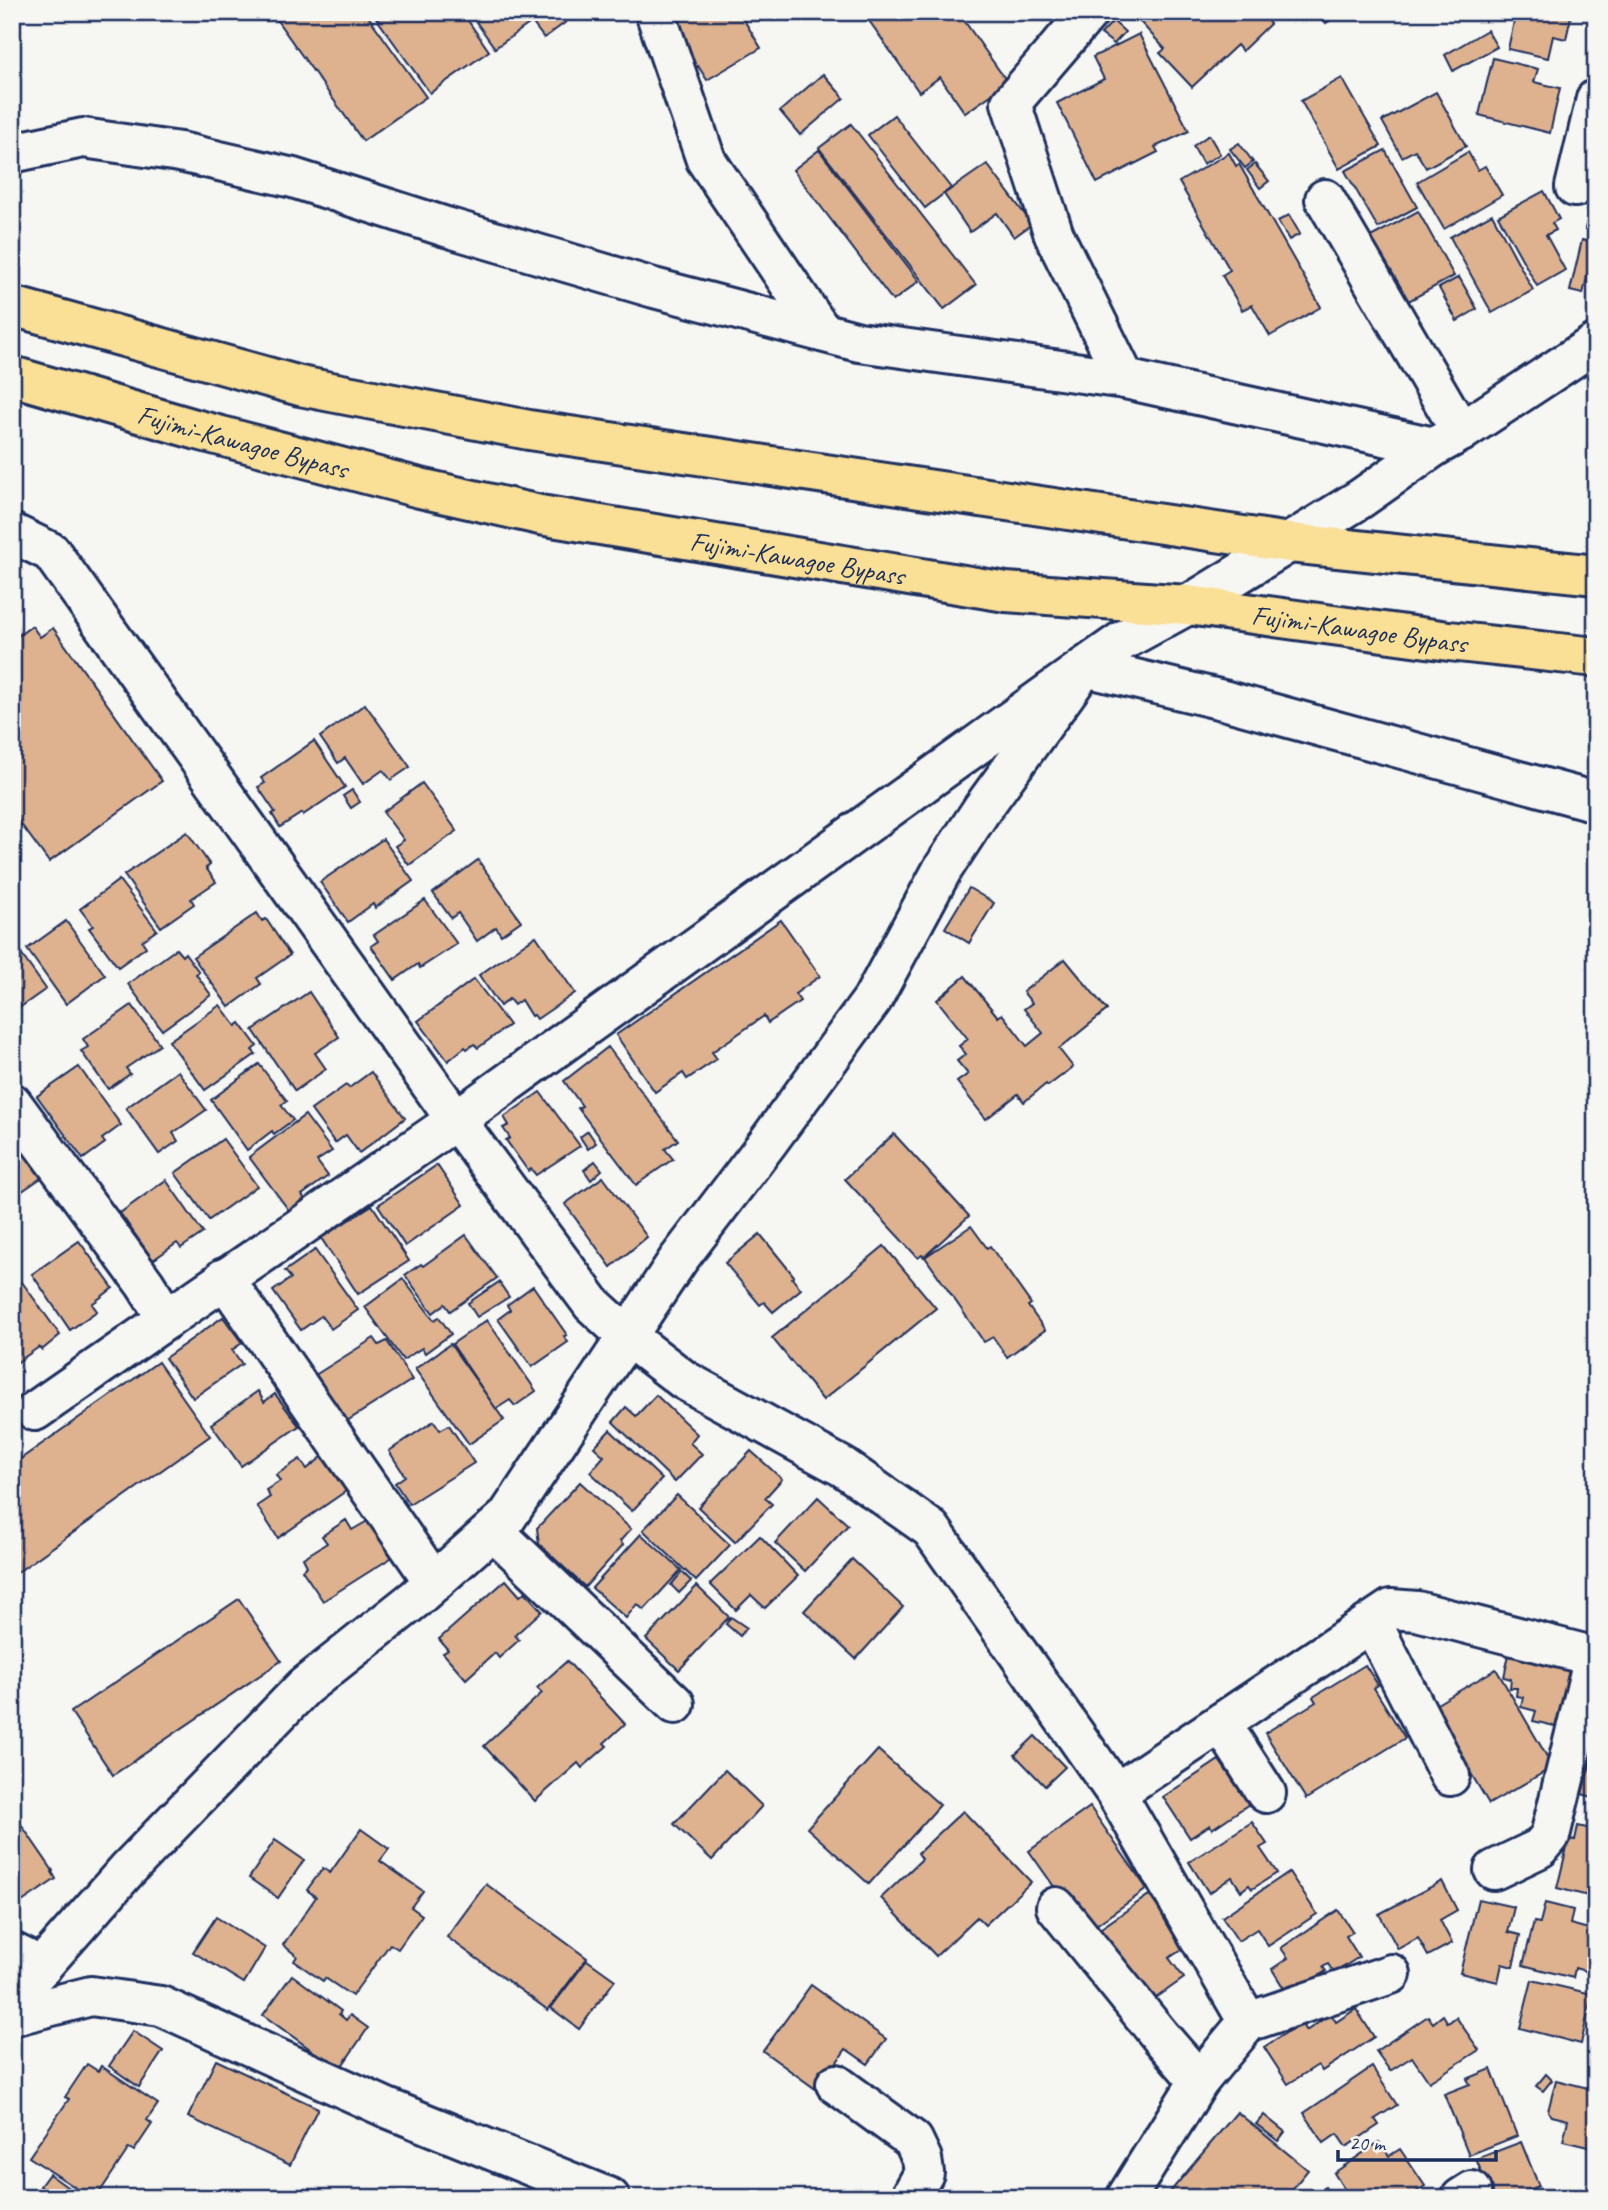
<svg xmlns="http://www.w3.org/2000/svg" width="1608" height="2210" viewBox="0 0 1608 2210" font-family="Caveat,sans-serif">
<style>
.building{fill:#deb28e;stroke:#1b2f5e;stroke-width:2}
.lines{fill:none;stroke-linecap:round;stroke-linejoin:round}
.minor-casing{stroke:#1b2f5e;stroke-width:44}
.highway-casing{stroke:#1b2f5e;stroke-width:44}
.minor{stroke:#f6f6f2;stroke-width:38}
.highway{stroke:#fadf96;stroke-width:38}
.labels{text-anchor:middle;stroke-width:6;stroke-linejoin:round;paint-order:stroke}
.street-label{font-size:28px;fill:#1b2f5e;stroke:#f6f6f2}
</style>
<rect width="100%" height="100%" fill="#f6f6f2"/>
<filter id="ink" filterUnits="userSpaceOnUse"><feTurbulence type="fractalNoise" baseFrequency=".0143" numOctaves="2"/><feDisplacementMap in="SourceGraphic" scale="14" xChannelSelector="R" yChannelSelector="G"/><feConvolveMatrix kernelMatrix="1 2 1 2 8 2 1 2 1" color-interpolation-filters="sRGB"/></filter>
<g filter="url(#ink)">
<!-- building -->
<g class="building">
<path d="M 271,12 L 365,12 L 426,97 L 363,141 Z"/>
<path d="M 372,12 L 462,12 L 489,51 L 430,93 Z"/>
<path d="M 469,12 L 546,12 L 495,48 Z"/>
<path d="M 552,12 L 560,12 L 566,22 L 544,38 L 534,25 Z"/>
<path d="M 675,12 L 739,12 L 761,48 L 707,80 L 698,66 L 690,72 Z"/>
<path d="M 863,12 L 958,12 L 1008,83 L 965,113 L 940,77 L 919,92 Z"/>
<path d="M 1131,12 L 1273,12 L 1266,19 L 1270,24 L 1242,51 L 1237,45 L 1192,87 L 1160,53 L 1165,49 Z"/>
<path d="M 1320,12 L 1344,12 L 1326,23 Z"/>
<path d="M 1516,12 L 1572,12 L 1566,39 L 1553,36 L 1548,58 L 1508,49 Z"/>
<path d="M 1113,21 L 1125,32 L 1114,44 L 1101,34 Z"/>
<path d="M 1487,30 L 1497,47 L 1453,71 L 1445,55 Z"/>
<path d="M 1139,34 L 1189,131 L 1155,147 L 1158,152 L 1097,183 L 1057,103 L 1104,79 L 1093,57 Z"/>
<path d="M 1493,58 L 1538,69 L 1534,82 L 1560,88 L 1550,133 L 1479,115 Z"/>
<path d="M 823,74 L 844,98 L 800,135 L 780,111 Z"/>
<path d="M 1342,78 L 1381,146 L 1339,169 L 1301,101 Z"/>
<path d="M 1436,92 L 1466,146 L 1426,168 L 1415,150 L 1402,157 L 1382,121 Z"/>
<path d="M 894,115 L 951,188 L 925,208 L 868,135 Z"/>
<path d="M 851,124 L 976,285 L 944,309 L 819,148 Z"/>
<path d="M 1209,135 L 1220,154 L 1203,164 L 1193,146 Z"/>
<path d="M 1239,143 L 1253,162 L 1245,168 L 1230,149 Z"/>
<path d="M 819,150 L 919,281 L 893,301 L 793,170 Z"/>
<path d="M 1385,150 L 1417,207 L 1378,228 L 1345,171 Z"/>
<path d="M 1468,152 L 1478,170 L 1485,166 L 1502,195 L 1444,229 L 1417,182 Z"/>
<path d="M 1229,153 L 1236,166 L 1239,164 L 1321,307 L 1270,336 L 1252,305 L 1242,310 L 1222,275 L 1230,270 L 1179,182 Z"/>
<path d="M 987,164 L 1032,224 L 1014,237 L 997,213 L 970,232 L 944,194 Z"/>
<path d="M 1255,164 L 1269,181 L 1260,188 L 1247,170 Z"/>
<path d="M 1596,183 L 1596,232 L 1585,229 Z"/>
<path d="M 1544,191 L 1559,219 L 1552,223 L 1556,230 L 1546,235 L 1565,270 L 1537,286 L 1498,216 Z"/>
<path d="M 1418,211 L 1454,276 L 1405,303 L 1369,238 Z"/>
<path d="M 1492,214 L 1533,290 L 1492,313 L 1450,237 Z"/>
<path d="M 1289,215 L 1300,234 L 1289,240 L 1278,221 Z"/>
<path d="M 1582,240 L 1595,243 L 1583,294 L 1570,291 Z"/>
<path d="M 1459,277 L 1477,309 L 1457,321 L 1439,288 Z"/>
<path d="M 12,570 L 20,572 L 16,590 L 12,590 Z"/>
<path d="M 32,626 L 40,637 L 53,628 L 162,781 L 49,862 L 12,812 L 12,640 Z"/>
<path d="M 365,704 L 410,767 L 391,780 L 383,770 L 363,784 L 345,758 L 338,763 L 320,737 Z"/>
<path d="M 314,741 L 345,787 L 303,815 L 302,813 L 280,827 L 272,814 L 275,812 L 258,787 L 265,783 L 261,778 Z"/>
<path d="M 422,783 L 457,831 L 409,865 L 395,846 L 404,840 L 383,812 Z"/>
<path d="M 352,790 L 360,802 L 351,808 L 343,796 Z"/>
<path d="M 187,832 L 210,865 L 206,868 L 216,882 L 191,899 L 194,904 L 161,927 L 124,875 Z"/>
<path d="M 383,839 L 413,881 L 375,908 L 373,904 L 348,922 L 320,882 Z"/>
<path d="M 478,860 L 521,921 L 501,935 L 496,927 L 477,941 L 458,913 L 451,918 L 433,893 Z"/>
<path d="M 119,880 L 157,930 L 142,941 L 146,947 L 118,967 L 89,928 L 93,926 L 80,909 Z"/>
<path d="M 969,888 L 994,903 L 969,943 L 945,928 Z"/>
<path d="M 425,900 L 457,944 L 420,968 L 418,964 L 395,980 L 371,946 L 378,941 L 374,935 Z"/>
<path d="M 257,913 L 262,921 L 266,919 L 290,955 L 257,978 L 261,984 L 229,1007 L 193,957 Z"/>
<path d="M 781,920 L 820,976 L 795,994 L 800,1001 L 768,1023 L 764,1016 L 712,1052 L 717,1059 L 687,1079 L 683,1073 L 655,1092 L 616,1035 Z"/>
<path d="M 66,921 L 105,975 L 66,1004 L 27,949 Z"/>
<path d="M 536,936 L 575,993 L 537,1019 L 534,1015 L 531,1016 L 521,1000 L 514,1005 L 509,999 L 500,1006 L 479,975 Z"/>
<path d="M 176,949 L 182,956 L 185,953 L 199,972 L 196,974 L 211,995 L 162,1030 L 128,984 Z"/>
<path d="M 21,954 L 46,989 L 12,1013 L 12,960 Z"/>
<path d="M 1065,959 L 1107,1010 L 1059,1049 L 1073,1067 L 1048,1086 L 1046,1084 L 1024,1102 L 1018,1094 L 986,1119 L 957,1082 L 968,1074 L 957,1061 L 966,1054 L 959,1046 L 968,1039 L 937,1000 L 965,976 L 998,1017 L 1002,1014 L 1027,1046 L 1043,1033 L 1024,1009 L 1032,1003 L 1023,992 Z"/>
<path d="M 474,979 L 509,1025 L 478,1048 L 474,1044 L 467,1049 L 465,1047 L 448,1061 L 418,1021 Z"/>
<path d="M 309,992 L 339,1037 L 315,1053 L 326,1069 L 295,1091 L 253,1030 Z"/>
<path d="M 132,1005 L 160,1045 L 126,1068 L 130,1074 L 108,1089 L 81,1051 L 88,1047 L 83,1039 Z"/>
<path d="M 220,1005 L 236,1026 L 240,1023 L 257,1046 L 252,1050 L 256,1054 L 205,1090 L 169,1041 Z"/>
<path d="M 608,1047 L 678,1140 L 665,1149 L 673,1159 L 636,1185 L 578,1108 L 582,1106 L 564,1081 Z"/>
<path d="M 259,1064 L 287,1101 L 281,1105 L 293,1120 L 274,1134 L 272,1131 L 247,1150 L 211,1100 Z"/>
<path d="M 79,1067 L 121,1125 L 102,1139 L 105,1143 L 83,1159 L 37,1096 Z"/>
<path d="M 178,1071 L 206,1110 L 173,1133 L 178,1141 L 159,1154 L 126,1108 Z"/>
<path d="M 371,1072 L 405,1118 L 359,1153 L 346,1135 L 335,1143 L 311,1110 L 346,1085 L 349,1088 Z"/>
<path d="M 540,1092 L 580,1146 L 536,1175 L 531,1169 L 528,1171 L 506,1140 L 510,1138 L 503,1128 L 509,1125 L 504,1117 Z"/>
<path d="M 305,1115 L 332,1151 L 317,1161 L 328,1176 L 302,1195 L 306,1201 L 291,1213 L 249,1157 Z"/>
<path d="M 588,1131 L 596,1143 L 588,1149 L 580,1137 Z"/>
<path d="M 894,1134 L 969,1216 L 924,1257 L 922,1255 L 918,1258 L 845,1179 Z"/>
<path d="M 13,1136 L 41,1178 L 12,1198 L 12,1137 Z"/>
<path d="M 223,1139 L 257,1186 L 209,1220 L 175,1173 Z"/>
<path d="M 595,1161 L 602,1170 L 591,1180 L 584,1170 Z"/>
<path d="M 437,1165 L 464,1205 L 405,1246 L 378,1205 Z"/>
<path d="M 603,1177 L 647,1237 L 611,1267 L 565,1204 Z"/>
<path d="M 166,1180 L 203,1233 L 181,1248 L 177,1243 L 153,1260 L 120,1213 Z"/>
<path d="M 372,1205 L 409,1261 L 358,1294 L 321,1238 Z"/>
<path d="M 971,1226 L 987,1248 L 990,1246 L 1031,1304 L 1028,1306 L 1045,1330 L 1007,1357 L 993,1337 L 984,1342 L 925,1257 Z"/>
<path d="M 760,1234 L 794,1276 L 792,1278 L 801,1289 L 773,1312 L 764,1302 L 760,1305 L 725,1263 Z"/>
<path d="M 466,1235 L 497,1278 L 450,1311 L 445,1304 L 433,1313 L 405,1275 L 421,1264 L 423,1266 Z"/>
<path d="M 79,1241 L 113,1288 L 92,1304 L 97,1311 L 70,1330 L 32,1274 Z"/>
<path d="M 884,1246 L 936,1308 L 823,1400 L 772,1338 Z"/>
<path d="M 315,1250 L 358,1310 L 331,1329 L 321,1316 L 301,1330 L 273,1291 L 291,1278 L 285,1271 Z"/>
<path d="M 403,1279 L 434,1320 L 439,1317 L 451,1334 L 425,1353 L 422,1348 L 403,1360 L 365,1307 Z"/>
<path d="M 22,1282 L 60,1335 L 42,1350 L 39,1347 L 12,1366 L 12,1289 Z"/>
<path d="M 499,1282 L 509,1297 L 477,1317 L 468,1303 Z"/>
<path d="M 533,1286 L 567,1335 L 564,1336 L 568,1342 L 532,1367 L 498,1319 L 510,1310 L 507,1305 Z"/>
<path d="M 223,1317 L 242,1343 L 232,1350 L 242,1364 L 193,1398 L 165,1358 Z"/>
<path d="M 487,1320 L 536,1391 L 515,1406 L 510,1400 L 496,1409 L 452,1344 Z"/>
<path d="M 374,1338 L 379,1345 L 387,1341 L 412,1380 L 342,1424 L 312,1377 Z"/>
<path d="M 450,1344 L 504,1420 L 469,1444 L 415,1369 Z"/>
<path d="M 158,1362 L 210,1436 L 12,1576 L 12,1465 Z"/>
<path d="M 258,1391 L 264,1402 L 275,1394 L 299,1426 L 241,1466 L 211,1424 Z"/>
<path d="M 656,1395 L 697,1434 L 690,1443 L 702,1454 L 675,1482 L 613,1422 L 626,1407 L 636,1416 Z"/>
<path d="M 434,1421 L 440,1430 L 449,1425 L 474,1463 L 409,1504 L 395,1483 L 405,1476 L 389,1451 Z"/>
<path d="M 610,1430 L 662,1479 L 632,1511 L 590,1472 L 604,1456 L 594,1447 Z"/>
<path d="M 751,1451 L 782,1479 L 765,1498 L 772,1504 L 735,1542 L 698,1507 Z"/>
<path d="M 322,1457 L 346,1491 L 278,1538 L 257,1506 L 270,1497 L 266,1490 L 280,1481 L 276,1475 L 300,1459 L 307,1469 Z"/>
<path d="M 580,1482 L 631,1529 L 620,1541 L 623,1545 L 585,1587 L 539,1544 L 537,1528 Z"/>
<path d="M 677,1495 L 730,1545 L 696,1581 L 643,1530 Z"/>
<path d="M 818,1497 L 848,1525 L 805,1571 L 775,1543 Z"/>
<path d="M 371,1519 L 394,1556 L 323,1601 L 302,1570 L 307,1566 L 303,1558 L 327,1543 L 322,1536 L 346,1520 L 352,1530 Z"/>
<path d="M 641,1534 L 681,1570 L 644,1610 L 637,1604 L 626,1618 L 592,1588 Z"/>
<path d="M 760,1536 L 798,1576 L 765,1608 L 751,1595 L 736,1610 L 710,1584 Z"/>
<path d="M 852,1559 L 903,1607 L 856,1659 L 804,1611 Z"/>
<path d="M 682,1572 L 691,1581 L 679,1593 L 671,1585 Z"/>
<path d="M 506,1580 L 520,1596 L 525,1592 L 542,1611 L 515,1635 L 519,1640 L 499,1658 L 495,1653 L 466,1679 L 443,1653 L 448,1650 L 439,1639 Z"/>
<path d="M 697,1586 L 729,1617 L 679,1670 L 646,1639 Z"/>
<path d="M 239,1599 L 281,1661 L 113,1775 L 71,1712 Z"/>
<path d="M 731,1617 L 747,1628 L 740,1636 L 726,1624 Z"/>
<path d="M 1510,1650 L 1572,1663 L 1559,1727 L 1533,1721 L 1536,1711 L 1521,1707 L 1523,1697 L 1516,1696 L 1517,1688 L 1510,1688 L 1511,1679 L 1504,1677 Z"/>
<path d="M 567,1661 L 625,1724 L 604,1743 L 607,1746 L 582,1768 L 578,1763 L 535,1801 L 484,1746 L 542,1693 L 537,1688 Z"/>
<path d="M 1365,1665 L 1378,1685 L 1374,1688 L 1405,1738 L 1306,1799 L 1265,1733 L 1316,1702 L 1313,1697 Z"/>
<path d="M 1496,1669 L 1553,1767 L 1489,1804 L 1432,1707 Z"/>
<path d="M 1035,1736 L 1065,1767 L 1045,1786 L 1015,1755 Z"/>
<path d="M 1596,1743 L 1596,1798 L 1582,1794 Z"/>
<path d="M 878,1750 L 940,1805 L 869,1884 L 807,1828 Z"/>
<path d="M 1219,1760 L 1249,1804 L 1212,1829 L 1210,1825 L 1190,1838 L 1163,1797 Z"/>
<path d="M 725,1770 L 762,1806 L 712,1860 L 674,1824 Z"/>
<path d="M 1090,1807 L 1147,1889 L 1086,1932 L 1029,1851 Z"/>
<path d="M 963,1811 L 1031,1882 L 985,1925 L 977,1917 L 936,1956 L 881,1898 L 922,1859 L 918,1853 Z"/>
<path d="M 16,1817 L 53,1871 L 52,1872 L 56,1879 L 13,1908 L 12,1820 Z"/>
<path d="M 1252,1822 L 1267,1844 L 1260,1848 L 1277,1873 L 1252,1889 L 1249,1885 L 1241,1891 L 1232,1877 L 1209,1893 L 1189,1862 Z"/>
<path d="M 1578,1826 L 1596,1830 L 1596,1898 L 1557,1888 L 1569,1839 L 1575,1840 Z"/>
<path d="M 361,1829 L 389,1849 L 380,1861 L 423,1891 L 411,1907 L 422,1915 L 398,1949 L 390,1944 L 352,1996 L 325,1978 L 323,1981 L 294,1961 L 297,1956 L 283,1945 L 316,1897 L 307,1890 L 323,1868 L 330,1873 Z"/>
<path d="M 275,1840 L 304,1860 L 278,1898 L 249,1878 Z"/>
<path d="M 1289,1872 L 1317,1914 L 1268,1946 L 1257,1929 L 1238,1941 L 1222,1917 Z"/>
<path d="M 1442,1881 L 1457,1910 L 1440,1920 L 1452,1943 L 1428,1956 L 1418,1938 L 1398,1949 L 1379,1914 Z"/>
<path d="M 486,1884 L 587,1958 L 548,2010 L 447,1937 Z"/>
<path d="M 1149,1895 L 1186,1947 L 1169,1958 L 1184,1978 L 1149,2003 L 1094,1933 Z"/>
<path d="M 1478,1899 L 1514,1907 L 1508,1932 L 1520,1935 L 1513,1967 L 1502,1964 L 1498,1982 L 1460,1973 Z"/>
<path d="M 1545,1903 L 1573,1910 L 1570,1924 L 1596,1931 L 1585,1971 L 1575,1968 L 1573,1978 L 1523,1965 L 1534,1922 L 1540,1923 Z"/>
<path d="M 1338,1910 L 1353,1932 L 1346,1936 L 1359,1957 L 1334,1973 L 1328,1964 L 1323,1967 L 1326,1971 L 1288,1995 L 1272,1969 L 1288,1958 L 1281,1948 Z"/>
<path d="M 216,1917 L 265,1948 L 244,1983 L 193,1952 Z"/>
<path d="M 587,1960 L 615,1980 L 579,2029 L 551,2008 Z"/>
<path d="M 292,1975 L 341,2011 L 339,2014 L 346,2020 L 350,2015 L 368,2028 L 339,2070 L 263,2015 Z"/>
<path d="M 1532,1980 L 1592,1994 L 1581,2044 L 1520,2028 Z"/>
<path d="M 811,1985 L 886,2039 L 868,2064 L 846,2049 L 817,2090 L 763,2051 Z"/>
<path d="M 1356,2009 L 1374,2037 L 1322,2071 L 1318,2065 L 1288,2084 L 1264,2047 L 1301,2023 L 1306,2031 L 1331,2014 L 1336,2022 Z"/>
<path d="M 1443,2015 L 1448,2023 L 1456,2017 L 1479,2050 L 1429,2082 L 1412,2057 L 1390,2071 L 1376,2051 L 1428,2016 L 1433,2023 Z"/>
<path d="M 133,2031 L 163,2051 L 139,2087 L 109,2066 Z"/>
<path d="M 216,2060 L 318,2108 L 290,2165 L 188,2117 Z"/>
<path d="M 87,2064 L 98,2071 L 101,2066 L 158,2104 L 147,2120 L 152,2124 L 134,2151 L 129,2148 L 96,2198 L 85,2198 L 80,2194 L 82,2192 L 29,2157 L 69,2099 L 65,2097 Z"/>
<path d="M 1372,2067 L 1397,2105 L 1375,2119 L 1379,2125 L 1346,2147 L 1337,2134 L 1324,2143 L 1304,2113 Z"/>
<path d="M 1491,2069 L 1517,2136 L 1469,2155 L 1444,2094 L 1470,2084 L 1467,2079 Z"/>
<path d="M 1546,2074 L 1552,2080 L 1543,2091 L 1536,2086 Z"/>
<path d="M 1556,2080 L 1596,2090 L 1596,2149 L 1563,2141 L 1568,2120 L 1552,2116 L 1548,2111 Z"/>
<path d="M 1237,2112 L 1308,2170 L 1285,2198 L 1165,2198 Z"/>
<path d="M 1264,2115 L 1285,2132 L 1278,2141 L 1256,2124 Z"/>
<path d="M 1379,2142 L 1389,2156 L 1400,2149 L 1425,2186 L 1407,2198 L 1350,2198 L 1334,2173 Z"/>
<path d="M 1521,2142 L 1539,2186 L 1508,2198 L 1492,2198 L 1476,2159 Z"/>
<path d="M 49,2174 L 81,2197 L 81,2198 L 55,2198 L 40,2186 Z"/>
<path d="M 1325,2187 L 1333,2198 L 1311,2198 Z"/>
</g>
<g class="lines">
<defs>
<g id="minor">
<path d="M 655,12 L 706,160 L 822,332"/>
<path d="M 1089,12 L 1011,103 L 1054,235 L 1125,379"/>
<path d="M 12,153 L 83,138 L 180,152 L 293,178 L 446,227 L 654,288 L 859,342 L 1125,379 L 1434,447"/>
<path d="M 1575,187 L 1596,99"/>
<path d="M 1325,199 L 1461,432"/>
<path d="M 12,533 L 51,552 L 456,1120 L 592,1304 L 628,1337 L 684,1380 L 843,1467 L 931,1529 L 1116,1793 L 1248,2022"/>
<path d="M 12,1103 L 145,1284 L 167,1319 L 456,1120 L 1085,667 L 1227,701 L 1596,802"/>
<path d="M 224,1278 L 434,1582"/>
<path d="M 35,1411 L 167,1319"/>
<path d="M 493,1530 L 675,1704"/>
<path d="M 1372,1623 L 1450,1776"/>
<path d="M 1221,1723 L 1266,1793"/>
<path d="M 1116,1793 L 1391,1609 L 1417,1611 L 1596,1657"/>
<path d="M 1494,1870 L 1540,1848 L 1550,1836 L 1594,1656"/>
<path d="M 1056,1907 L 1160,2036 L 1199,2081"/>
<path d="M 12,1952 L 42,1967"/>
<path d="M 12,2000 L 127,1870 L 304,1687 L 415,1599 L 507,1517 L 678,1260 L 768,1142 L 872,1000 L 942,870 L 982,809 L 1085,667 L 1122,641 L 1188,605 L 1360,499 L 1434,447 L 1461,432 L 1596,343"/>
<path d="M 12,2016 L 91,1996 L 161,2006 L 387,2108 L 610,2198"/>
<path d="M 836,2084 L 913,2140 L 922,2159 L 924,2173 L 910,2198"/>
<path d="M 1126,2198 L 1199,2081 L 1248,2022 L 1391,1974"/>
<path d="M 1461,2198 L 1472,2191"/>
</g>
<g id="highway">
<path d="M 12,306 L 300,386 L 529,430 L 1290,543 L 1596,575"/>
<path id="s1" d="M 12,376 L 198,430 L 420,488 L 540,515 L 1006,592 L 1188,605 L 1449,641 L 1596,657"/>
</g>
</defs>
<!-- minor casing -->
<use href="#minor" class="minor-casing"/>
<!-- highway casing -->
<use href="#highway" class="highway-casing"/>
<!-- minor -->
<use href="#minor" class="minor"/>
<!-- highway -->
<use href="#highway" class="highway"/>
</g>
</g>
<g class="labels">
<!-- street labels -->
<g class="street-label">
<text dy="10" stroke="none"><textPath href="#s1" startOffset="240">Fujimi-Kawagoe Bypass</textPath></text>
<text dy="10" stroke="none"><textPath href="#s1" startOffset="807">Fujimi-Kawagoe Bypass</textPath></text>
<text dy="10" stroke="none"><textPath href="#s1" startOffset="1374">Fujimi-Kawagoe Bypass</textPath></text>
</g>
</g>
<!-- margin -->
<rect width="1608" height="2210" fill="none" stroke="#f6f6f2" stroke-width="42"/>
<rect x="21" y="21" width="1566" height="2168" fill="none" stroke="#1b2f5e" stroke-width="2.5" filter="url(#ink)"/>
<!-- scale -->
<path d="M1338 2150v10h158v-10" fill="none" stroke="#1b2f5e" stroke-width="3.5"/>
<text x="1349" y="2150" font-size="21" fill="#1b2f5e" stroke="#f6f6f2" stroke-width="5" paint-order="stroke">20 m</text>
</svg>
